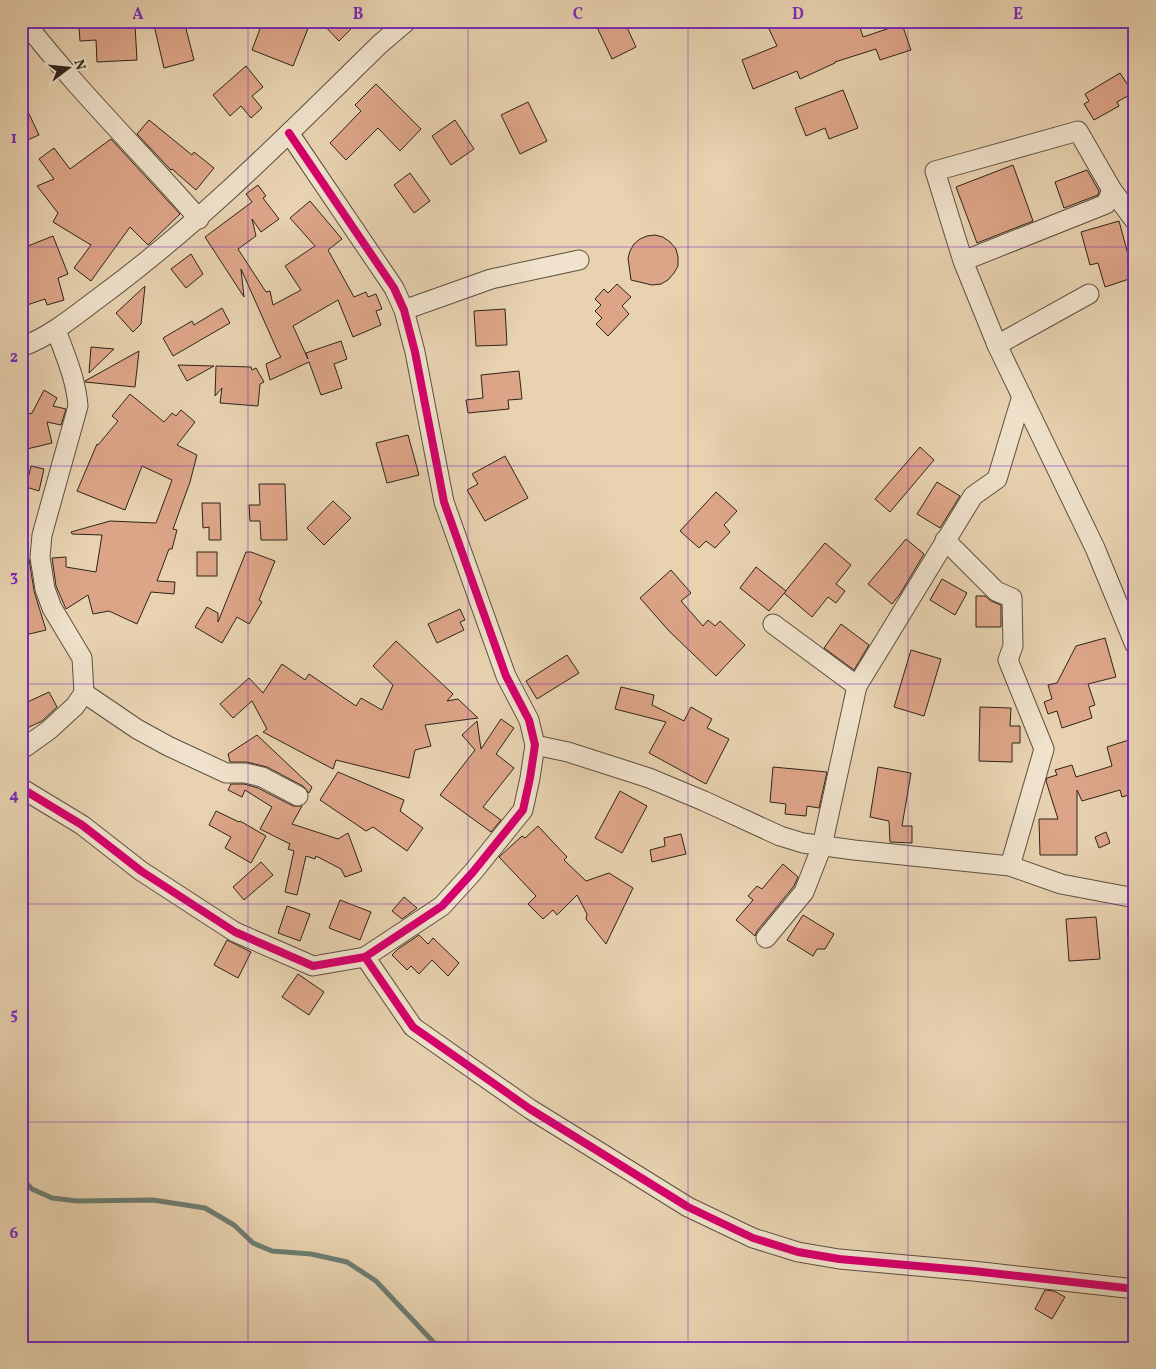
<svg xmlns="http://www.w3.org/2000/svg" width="1156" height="1369" viewBox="0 0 1156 1369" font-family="Vollkorn,serif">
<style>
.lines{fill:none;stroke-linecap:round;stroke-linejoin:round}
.stream{stroke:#6d7d71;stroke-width:5}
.building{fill:#dda588;stroke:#2d241a}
.street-casing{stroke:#5c5040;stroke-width:21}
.street{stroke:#f0e2cc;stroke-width:19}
.cycleway-casing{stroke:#f0e2cc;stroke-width:11}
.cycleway{stroke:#d6006c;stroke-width:8}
.grid{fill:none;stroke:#7b2cbf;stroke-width:1;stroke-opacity:0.55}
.neatline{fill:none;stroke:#7b2cbf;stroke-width:2}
.grid-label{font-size:16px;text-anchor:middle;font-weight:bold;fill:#7b2cbf}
</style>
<rect width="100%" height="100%" fill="#e8d2b0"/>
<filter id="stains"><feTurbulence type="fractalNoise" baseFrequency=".004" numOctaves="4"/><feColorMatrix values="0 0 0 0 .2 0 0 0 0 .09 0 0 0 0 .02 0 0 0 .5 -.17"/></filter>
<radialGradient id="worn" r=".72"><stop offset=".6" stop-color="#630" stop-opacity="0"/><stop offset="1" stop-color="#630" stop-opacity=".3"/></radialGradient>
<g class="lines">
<!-- stream -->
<path class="stream" d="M 21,1178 L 32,1189 L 52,1198 L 77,1201 L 153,1200 L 205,1208 L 234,1225 L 253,1243 L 272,1251 L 311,1254 L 347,1262 L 376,1281 L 439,1348"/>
</g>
<!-- building -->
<g class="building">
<path d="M 153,21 L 184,21 L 194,60 L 164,68 Z"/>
<path d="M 263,21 L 311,21 L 293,66 L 252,50 Z"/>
<path d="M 320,21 L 359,21 L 339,41 Z"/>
<path d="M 594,21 L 624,21 L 636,47 L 612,59 Z"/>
<path d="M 781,21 L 858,21 L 863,37 L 902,24 L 911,50 L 880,60 L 876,49 L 835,62 L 835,63 L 800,79 L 797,71 L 753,89 L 742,60 L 777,46 L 768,27 Z"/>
<path d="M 135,25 L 137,60 L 97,62 L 96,40 L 80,41 L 79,27 Z"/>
<path d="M 246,66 L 263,87 L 252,96 L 262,108 L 251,118 L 241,106 L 230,116 L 213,95 Z"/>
<path d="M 1120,73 L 1133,93 L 1117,102 L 1119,106 L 1094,120 L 1084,104 L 1089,101 L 1085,94 Z"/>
<path d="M 376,84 L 421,129 L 400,151 L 378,128 L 346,160 L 330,143 L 361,111 L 355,105 Z"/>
<path d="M 843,90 L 858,128 L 829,139 L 825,128 L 806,136 L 795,108 Z"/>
<path d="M 21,97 L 39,135 L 21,143 Z"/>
<path d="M 528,102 L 547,141 L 520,154 L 501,115 Z"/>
<path d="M 149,120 L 192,155 L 194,152 L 214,168 L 196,190 L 172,169 L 171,170 L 137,134 Z"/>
<path d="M 455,120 L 474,149 L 451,165 L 432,136 Z"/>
<path d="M 111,139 L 180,214 L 148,245 L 130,227 L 91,281 L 74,268 L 91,245 L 53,222 L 58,213 L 37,186 L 54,179 L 39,159 L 54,148 L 70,169 Z"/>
<path d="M 1013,165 L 1033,221 L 977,243 L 956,187 Z"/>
<path d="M 1087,170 L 1099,191 L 1098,195 L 1064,208 L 1055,182 Z"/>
<path d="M 410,173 L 430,201 L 414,213 L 394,185 Z"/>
<path d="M 258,185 L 266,196 L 263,198 L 279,219 L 261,232 L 252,219 L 256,236 L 238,249 L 266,292 L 270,291 L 273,305 L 301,290 L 285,266 L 315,246 L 290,218 L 310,201 L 342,239 L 328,250 L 354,297 L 366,292 L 368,297 L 376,294 L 382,309 L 376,311 L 381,325 L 353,337 L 338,300 L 293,326 L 308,359 L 306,353 L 341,341 L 347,359 L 334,364 L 342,388 L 321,395 L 309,362 L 270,380 L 266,364 L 281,357 L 278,352 L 241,269 L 244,297 L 205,237 L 252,202 L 246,194 Z"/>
<path d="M 1119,221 L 1129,258 L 1135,256 L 1135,277 L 1105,287 L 1098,263 L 1090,265 L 1081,232 Z"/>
<path d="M 655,235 L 663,237 L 670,242 L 676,249 L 678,257 L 678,266 L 674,273 L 668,280 L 661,284 L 652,285 L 631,280 L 628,258 L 630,251 L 634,244 L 640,239 L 647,236 Z"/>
<path d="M 53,236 L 68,274 L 58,278 L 64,300 L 47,305 L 45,299 L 21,307 L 21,256 L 25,254 L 23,248 Z"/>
<path d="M 191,254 L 203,274 L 186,288 L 171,269 Z"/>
<path d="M 617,284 L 631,297 L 622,306 L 629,314 L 608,336 L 596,324 L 602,318 L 595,311 L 601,305 L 595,299 L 604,289 L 608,293 Z"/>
<path d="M 145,286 L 141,324 L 133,332 L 116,313 Z"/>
<path d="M 222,308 L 230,323 L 173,356 L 163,338 L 192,321 L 194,325 Z"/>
<path d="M 505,309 L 507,345 L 476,346 L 474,311 Z"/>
<path d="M 91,347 L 114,349 L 89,373 Z"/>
<path d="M 139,351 L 135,387 L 85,382 L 85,381 Z"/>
<path d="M 178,365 L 214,366 L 187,381 Z"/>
<path d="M 216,366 L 251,367 L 252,370 L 256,368 L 264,382 L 260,384 L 258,406 L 220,403 L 222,388 L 215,396 Z"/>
<path d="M 519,371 L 522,399 L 508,400 L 509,409 L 468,413 L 466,400 L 483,398 L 481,375 Z"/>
<path d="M 44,390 L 57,398 L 53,406 L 66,409 L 61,425 L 47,422 L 52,443 L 27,449 L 21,428 L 21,416 L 32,413 Z"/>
<path d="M 130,394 L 164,422 L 172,413 L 176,416 L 181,410 L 195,422 L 177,445 L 197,455 L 190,482 L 173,529 L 177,530 L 172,549 L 169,549 L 157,581 L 175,582 L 174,594 L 151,592 L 137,624 L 109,611 L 93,614 L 88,595 L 66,609 L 56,586 L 52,558 L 66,557 L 66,567 L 96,572 L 102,535 L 72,534 L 71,532 L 110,521 L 156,523 L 172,480 L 142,466 L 125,510 L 77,491 L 97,444 L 98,445 L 118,421 L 112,416 Z"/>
<path d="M 408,435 L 419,475 L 387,483 L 376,443 Z"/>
<path d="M 920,447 L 934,460 L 890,512 L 875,499 Z"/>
<path d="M 505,456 L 528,498 L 485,521 L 467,490 L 478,484 L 472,474 Z"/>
<path d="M 31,466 L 44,469 L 39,491 L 26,487 Z"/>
<path d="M 937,482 L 960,496 L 940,528 L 917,514 Z"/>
<path d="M 259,484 L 285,484 L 287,540 L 261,540 L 260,521 L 250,521 L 249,505 L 260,505 Z"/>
<path d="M 716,492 L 737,511 L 724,525 L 730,532 L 715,548 L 706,541 L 699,548 L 680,531 Z"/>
<path d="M 333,501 L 351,518 L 324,545 L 307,528 Z"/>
<path d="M 202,503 L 220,503 L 221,540 L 209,540 L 209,527 L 203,528 Z"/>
<path d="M 906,539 L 924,554 L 900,594 L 892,604 L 868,584 Z"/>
<path d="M 825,543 L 851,565 L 836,584 L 845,591 L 836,603 L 828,597 L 812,617 L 784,593 Z"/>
<rect x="197" y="552" width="20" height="24"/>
<path d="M 246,552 L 251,552 L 275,561 L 259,600 L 262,602 L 249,624 L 237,617 L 222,643 L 195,627 L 207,607 L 218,613 L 218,622 Z"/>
<path d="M 29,559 L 34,591 L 46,630 L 21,636 L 21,561 Z"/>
<path d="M 756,567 L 786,591 L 769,611 L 740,588 Z"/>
<path d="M 671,570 L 691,593 L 681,601 L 703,626 L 708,620 L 715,626 L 720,621 L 745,645 L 716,676 L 669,631 L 640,598 Z"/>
<path d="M 942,579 L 967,593 L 955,615 L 930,600 Z"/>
<path d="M 976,596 L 985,596 L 991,601 L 1001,605 L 1001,627 L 976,627 Z"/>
<path d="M 460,609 L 465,620 L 460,622 L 464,630 L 437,643 L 428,624 Z"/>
<path d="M 841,624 L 869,645 L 854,670 L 824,648 Z"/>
<path d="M 1105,638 L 1116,677 L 1088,684 L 1095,705 L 1089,707 L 1092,718 L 1062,728 L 1057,711 L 1048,714 L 1044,702 L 1052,699 L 1048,685 L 1057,683 L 1076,646 Z"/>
<path d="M 396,641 L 453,694 L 447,701 L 458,699 L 478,718 L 425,725 L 431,746 L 415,750 L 409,778 L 336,760 L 333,769 L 263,732 L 267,729 L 252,701 L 233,718 L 220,704 L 249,678 L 263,693 L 282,664 L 305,680 L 309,674 L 356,706 L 361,698 L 382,710 L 393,685 L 373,666 Z"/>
<path d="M 911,650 L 941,659 L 924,716 L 894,707 Z"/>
<path d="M 567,655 L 579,673 L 537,699 L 526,681 Z"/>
<path d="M 621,687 L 654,695 L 652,705 L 684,721 L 691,707 L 712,719 L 707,728 L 729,739 L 706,784 L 649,753 L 666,722 L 615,709 Z"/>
<path d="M 49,692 L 57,707 L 42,721 L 27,728 L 21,716 L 21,705 Z"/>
<path d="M 980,707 L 1011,708 L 1010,726 L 1020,726 L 1020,743 L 1012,743 L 1012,762 L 979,761 Z"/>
<path d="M 501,719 L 514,728 L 496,754 L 514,768 L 483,807 L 501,820 L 491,832 L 440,795 L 475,750 L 462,735 L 477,721 L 481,749 Z"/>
<path d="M 257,735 L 312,787 L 309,793 L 303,786 L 267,767 L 247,762 L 230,762 L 228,754 Z"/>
<path d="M 1135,738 L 1135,793 L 1122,797 L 1120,790 L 1082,801 L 1077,790 L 1077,855 L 1040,855 L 1039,819 L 1058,819 L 1046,781 L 1047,778 L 1057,775 L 1055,770 L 1072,765 L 1076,777 L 1112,766 L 1107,747 Z"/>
<path d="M 773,767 L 827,772 L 819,808 L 807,806 L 806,816 L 785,814 L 786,804 L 770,802 Z"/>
<path d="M 878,767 L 911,773 L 902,826 L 912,826 L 912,843 L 890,842 L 889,821 L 870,817 Z"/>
<path d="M 338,772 L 404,800 L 400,811 L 423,828 L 407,851 L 373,827 L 366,831 L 320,800 Z"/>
<path d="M 231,784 L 244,784 L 258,788 L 293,806 L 302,806 L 292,824 L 338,839 L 348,833 L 362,871 L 345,877 L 341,869 L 316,856 L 315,859 L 306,856 L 297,895 L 285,892 L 294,851 L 288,849 L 290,844 L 260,829 L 272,807 L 245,790 L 242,797 L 228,790 Z"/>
<path d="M 620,791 L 647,806 L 622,853 L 595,838 Z"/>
<path d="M 216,811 L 239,822 L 240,821 L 266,836 L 251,863 L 225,848 L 231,837 L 209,825 Z"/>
<path d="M 538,826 L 567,857 L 564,860 L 586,881 L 609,873 L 633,888 L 606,944 L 586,919 L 587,914 L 577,895 L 557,915 L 553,910 L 543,919 L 528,904 L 536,896 L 499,857 L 522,836 L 525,838 Z"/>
<path d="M 1106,832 L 1110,843 L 1099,848 L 1095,837 Z"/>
<path d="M 681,834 L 686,854 L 652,862 L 650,850 L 665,846 L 664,838 Z"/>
<path d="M 261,862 L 273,875 L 244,900 L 233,887 Z"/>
<path d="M 783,864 L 798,877 L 794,886 L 757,931 L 755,936 L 736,920 L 753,900 L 748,896 L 757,886 L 762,889 Z"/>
<path d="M 404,897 L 417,908 L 402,919 L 392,911 Z"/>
<path d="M 340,900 L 371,912 L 360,940 L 329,928 Z"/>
<path d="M 287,906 L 310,914 L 300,941 L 278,933 Z"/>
<path d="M 803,915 L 834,934 L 825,949 L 817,949 L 813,956 L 787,940 Z"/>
<path d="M 1096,917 L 1100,959 L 1069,961 L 1066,919 Z"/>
<path d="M 419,935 L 428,944 L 433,938 L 459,963 L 448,976 L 432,960 L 419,974 L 411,966 L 407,970 L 392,955 L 398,949 Z"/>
<path d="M 227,940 L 251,952 L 238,978 L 214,965 Z"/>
<path d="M 298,974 L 324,992 L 309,1015 L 282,997 Z"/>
<path d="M 1045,1290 L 1054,1291 L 1065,1297 L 1052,1319 L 1035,1309 Z"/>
</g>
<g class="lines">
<defs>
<g id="street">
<path d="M 24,21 C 78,91 141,152 199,219"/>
<path d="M 1112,190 L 1135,221"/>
<path d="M 963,261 L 1106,204 L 1112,190 L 1078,131 L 935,171 L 963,261 L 997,345 L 1089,294"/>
<path d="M 404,310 L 491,279 L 579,260"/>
<path d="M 997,345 L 1095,548 L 1135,645"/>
<path d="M 21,347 C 52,336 78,313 104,294 C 204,220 291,131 380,44 L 407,21"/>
<path d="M 945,540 L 996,591 L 1012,598 L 1013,646 L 1008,660 L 1044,749 L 1010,866"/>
<path d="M 773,624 L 857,686"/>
<path d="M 84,693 L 137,729 L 168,746 L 226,773 L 245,773 L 262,777 L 298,796"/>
<path d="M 535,745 L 568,752 L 649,778 L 704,801 L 780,836 L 803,843 L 854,850 L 1010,866 L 1061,884 L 1135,898"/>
<path d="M 21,750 L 49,730 L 75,706 L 84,693 L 82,658 L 52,608 L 45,589 L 40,557 L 42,535 L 78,406 C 76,379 65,355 56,330"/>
<path d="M 21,788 L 82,825 L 141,871 L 235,932 L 313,966 L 365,957 L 442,906 L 473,872 L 523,810 L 530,778 L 535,745 L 529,720 L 506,676 L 444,502 L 415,352 L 404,310 L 394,288 L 289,133"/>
<path d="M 766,938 L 804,892 L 822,846 L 857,686 L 973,496 L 997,479 L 1022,396"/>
<path d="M 365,957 L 413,1027 L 530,1109 L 593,1148 L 688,1207 L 753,1238 L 798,1252 L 839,1259 L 973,1271 L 1135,1289"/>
</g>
</defs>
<!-- street casing -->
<use href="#street" class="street-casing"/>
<!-- street -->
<use href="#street" class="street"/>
<defs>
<g id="cycleway">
<path d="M 21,788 L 82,825 L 141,871 L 235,932 L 313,966 L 365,957 L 442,906 L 473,872 L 523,810 L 530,778 L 535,745 L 529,720 L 506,676 L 444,502 L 415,352 L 404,310 L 394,288 L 289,133"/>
<path d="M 365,957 L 413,1027 L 530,1109 L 593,1148 L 688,1207 L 753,1238 L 798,1252 L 839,1259 L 973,1271 L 1135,1289"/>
</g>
</defs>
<!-- cycleway casing -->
<use href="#cycleway" class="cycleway-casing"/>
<!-- cycleway -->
<use href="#cycleway" class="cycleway"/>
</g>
<!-- grid -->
<path class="grid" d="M 248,21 L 248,1348M 468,21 L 468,1348M 688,21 L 688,1348M 908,21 L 908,1348M 21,247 L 1135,247M 21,466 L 1135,466M 21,684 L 1135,684M 21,904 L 1135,904M 21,1122 L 1135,1122"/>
<!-- margin -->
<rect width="1156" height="1369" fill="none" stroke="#e8d2b0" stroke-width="55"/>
<!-- north arrow -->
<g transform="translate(68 68) rotate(74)" stroke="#f0e2cc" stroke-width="4" paint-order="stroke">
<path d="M0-4L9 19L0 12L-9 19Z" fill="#2d241a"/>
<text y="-8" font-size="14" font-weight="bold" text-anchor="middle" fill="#2d241a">N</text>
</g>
<rect x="28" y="28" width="1100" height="1314" class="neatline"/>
<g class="grid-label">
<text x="138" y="19">A</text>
<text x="358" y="19">B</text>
<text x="578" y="19">C</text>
<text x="798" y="19">D</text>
<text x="1018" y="19">E</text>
<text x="14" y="143">1</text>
<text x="14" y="362">2</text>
<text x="14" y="581">3</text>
<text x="14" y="800">4</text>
<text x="14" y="1019">5</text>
<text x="14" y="1238">6</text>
</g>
<rect width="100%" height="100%" filter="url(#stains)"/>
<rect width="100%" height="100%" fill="url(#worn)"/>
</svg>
